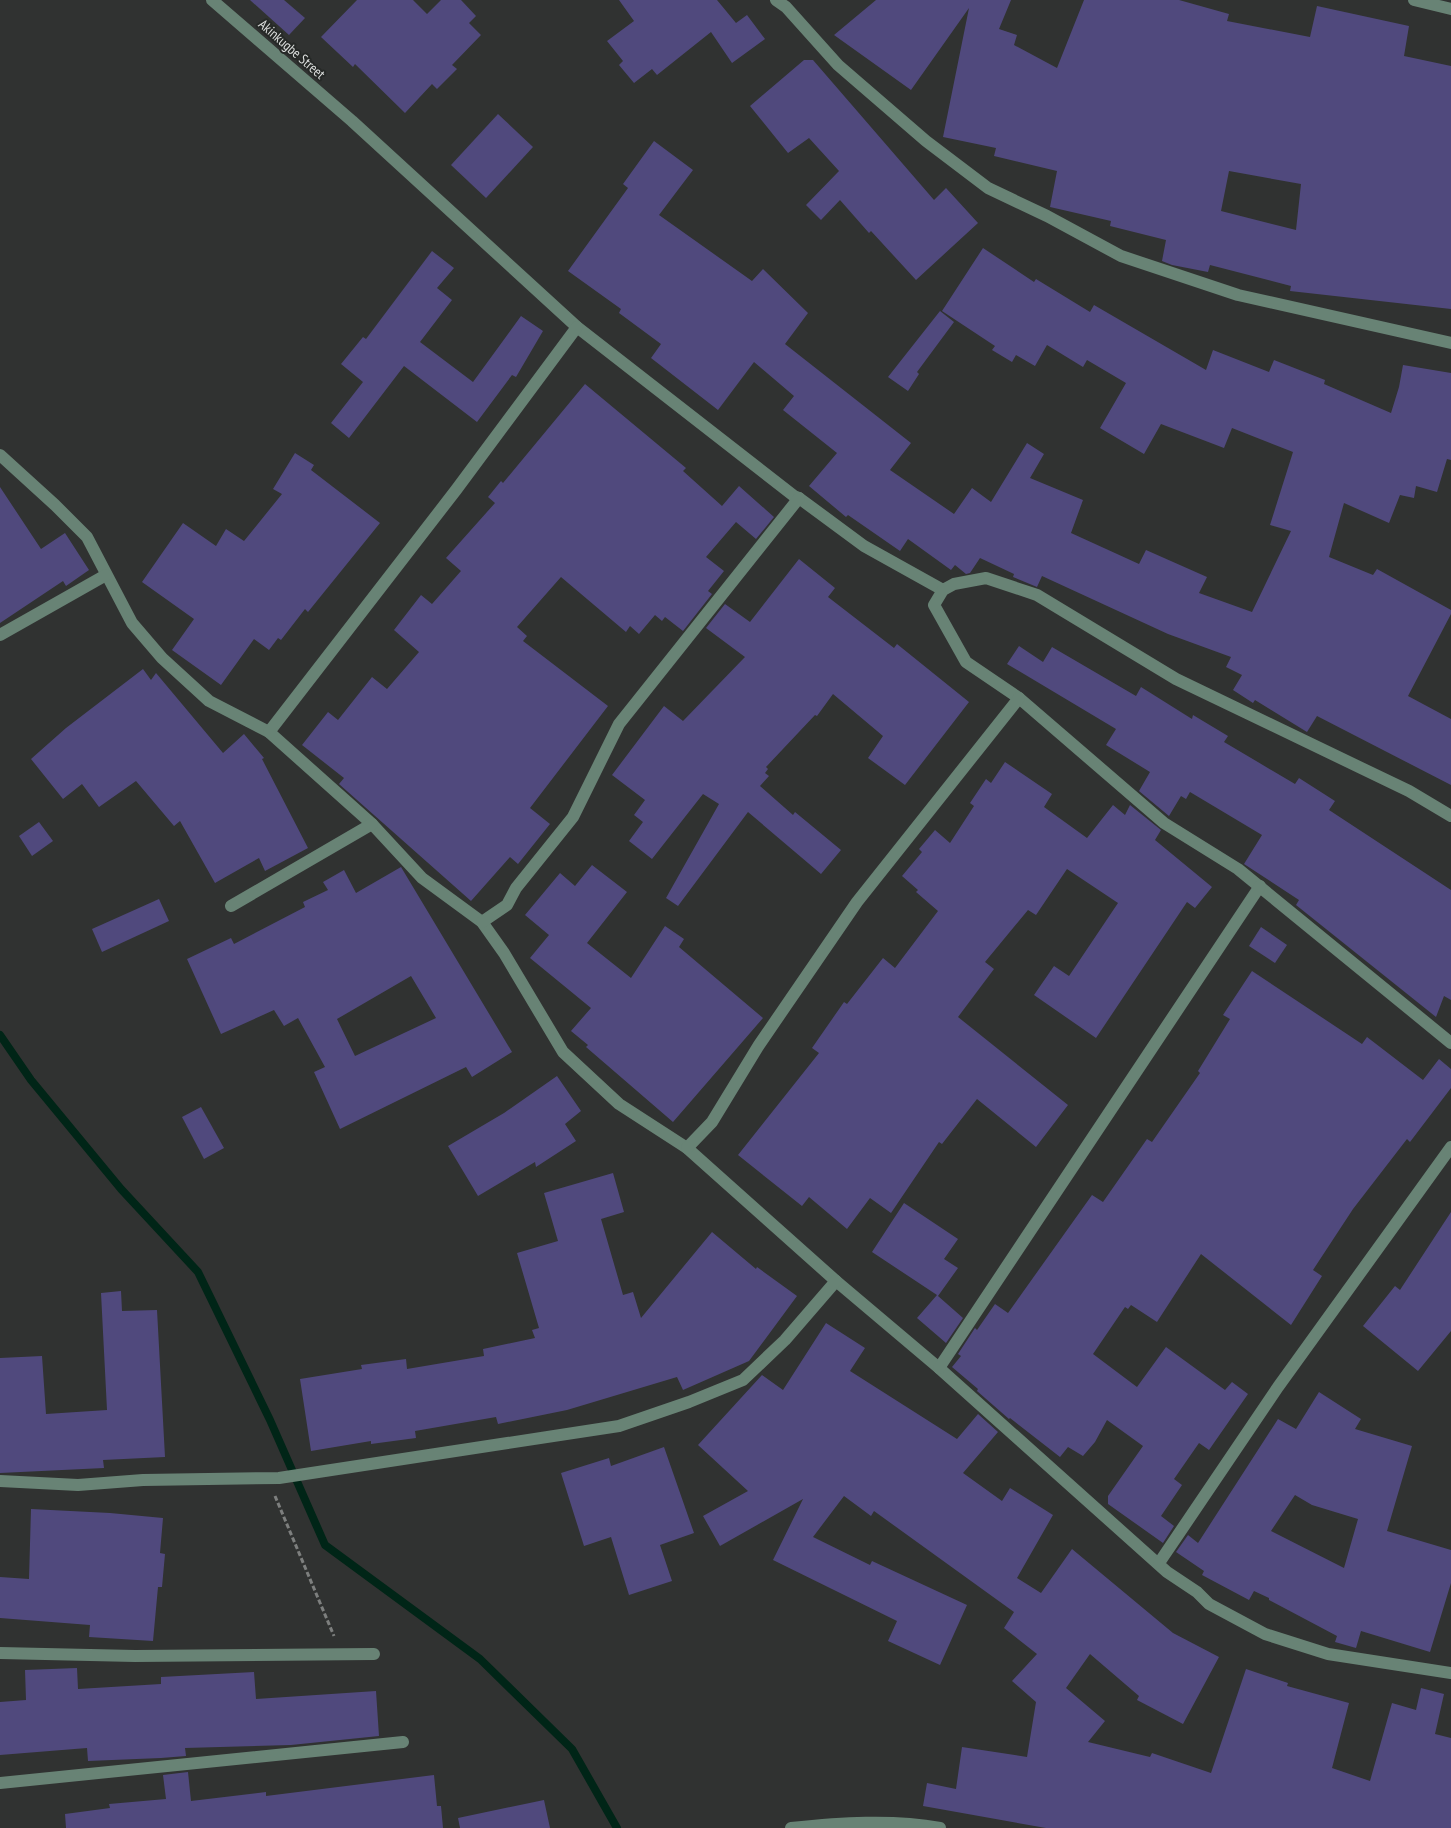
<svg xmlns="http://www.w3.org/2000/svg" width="1451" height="1828" viewBox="0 0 1451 1828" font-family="'PT Sans Narrow',sans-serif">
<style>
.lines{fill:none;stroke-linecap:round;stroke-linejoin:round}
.stream{stroke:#002517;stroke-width:8}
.building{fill:#50497d;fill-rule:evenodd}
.path{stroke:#7d7f7e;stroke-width:3;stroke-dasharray:5 2.5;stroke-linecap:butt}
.minor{stroke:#688375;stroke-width:12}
.labels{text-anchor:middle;stroke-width:4;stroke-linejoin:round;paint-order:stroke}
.street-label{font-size:14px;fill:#dcdedd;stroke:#262927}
</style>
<rect width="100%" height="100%" fill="#303231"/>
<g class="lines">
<!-- stream -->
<path class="stream" d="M 0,1035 L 31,1080 L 121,1189 L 198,1272 L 270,1420 L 325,1545 L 480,1659 L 572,1749 L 617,1828"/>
</g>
<!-- building -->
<g class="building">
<path d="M 250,0 L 284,0 L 305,18 L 289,35 Z"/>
<path d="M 357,0 L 413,0 L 427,14 L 441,0 L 461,0 L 476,16 L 469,23 L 481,35 L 452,65 L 457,69 L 437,89 L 432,84 L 405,113 L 355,64 L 353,67 L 321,37 Z"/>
<path d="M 619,0 L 717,0 L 736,23 L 747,15 L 765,39 L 732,63 L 711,32 L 657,75 L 652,69 L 634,83 L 619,65 L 623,61 L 607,41 L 634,21 Z"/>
<path d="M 876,0 L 1011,0 L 999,29 L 1017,35 L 1014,45 L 1057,68 L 1084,0 L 1179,0 L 1229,14 L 1227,21 L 1310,37 L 1317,6 L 1409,26 L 1404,56 L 1451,66 L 1451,309 L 1290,291 L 1291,286 L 1210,265 L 1208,272 L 1172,265 L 1162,261 L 1166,240 L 1110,226 L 1111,221 L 1050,207 L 1057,171 L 994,156 L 996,148 L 943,137 L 969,8 L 911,90 L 834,35 ZM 1229,171 L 1301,184 L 1296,230 L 1221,211 Z"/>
<path d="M 804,60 L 813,60 L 934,200 L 946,188 L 978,223 L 916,280 L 871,231 L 869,233 L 840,200 L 821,220 L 806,205 L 839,171 L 809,138 L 788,153 L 750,106 Z"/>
<path d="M 498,114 L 533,147 L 486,198 L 451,165 Z"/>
<path d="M 654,141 L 693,170 L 659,215 L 752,281 L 763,269 L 808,313 L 785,344 L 911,443 L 890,470 L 954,514 L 972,488 L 991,502 L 1027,443 L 1044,454 L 1030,478 L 1083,500 L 1071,533 L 1139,564 L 1146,550 L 1207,577 L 1199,593 L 1252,612 L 1291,531 L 1270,525 L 1293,452 L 1232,428 L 1224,448 L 1161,424 L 1144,454 L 1100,428 L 1126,383 L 1087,360 L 1083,367 L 1047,345 L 1035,366 L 1016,355 L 1012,362 L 992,350 L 995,346 L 942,311 L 983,248 L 1034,282 L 1036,279 L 1090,312 L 1094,305 L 1206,370 L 1213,350 L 1269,372 L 1274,360 L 1325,380 L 1324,384 L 1391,413 L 1399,387 L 1403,365 L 1451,373 L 1451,460 L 1447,459 L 1437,492 L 1416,486 L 1414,498 L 1400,495 L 1389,523 L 1344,503 L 1329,557 L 1373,575 L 1377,569 L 1451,610 L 1451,614 L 1408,696 L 1451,719 L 1451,785 L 1317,716 L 1307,732 L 1255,700 L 1253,703 L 1233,690 L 1242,675 L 1226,667 L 1231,657 L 1168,634 L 1042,576 L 1037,587 L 1013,577 L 1014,574 L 980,558 L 970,573 L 966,574 L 955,565 L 951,570 L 908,539 L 900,551 L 848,515 L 846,517 L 809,486 L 837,453 L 783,410 L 794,396 L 754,362 L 718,410 L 651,358 L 661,344 L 619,313 L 621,309 L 568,271 L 628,188 L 623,184 Z"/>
<path d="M 432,251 L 454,268 L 437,288 L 452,300 L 420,342 L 473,382 L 521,316 L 543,331 L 516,377 L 512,375 L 477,422 L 404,366 L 349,438 L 331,423 L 363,382 L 341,364 L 363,337 L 366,339 Z"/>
<path d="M 940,311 L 954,322 L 917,372 L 919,374 L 908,391 L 888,377 Z"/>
<path d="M 585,384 L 686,468 L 683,471 L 722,506 L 739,486 L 774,517 L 756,539 L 736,522 L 706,557 L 724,571 L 708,591 L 712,594 L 683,631 L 665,617 L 662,621 L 655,615 L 639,634 L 630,626 L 626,632 L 561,577 L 517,627 L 527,636 L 523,641 L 608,706 L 530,808 L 550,824 L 518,864 L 510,857 L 471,901 L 339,784 L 344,778 L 302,745 L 328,712 L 338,720 L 372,677 L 387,689 L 419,652 L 394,630 L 421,595 L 432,604 L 461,571 L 446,558 L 495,503 L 488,497 L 501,481 L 503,483 Z"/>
<path d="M 295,453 L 314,465 L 311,470 L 380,523 L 308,612 L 305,609 L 281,640 L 278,638 L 269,650 L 254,639 L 221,685 L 172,650 L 194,619 L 142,582 L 183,523 L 216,546 L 226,529 L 244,541 L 282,494 L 273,489 Z"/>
<path d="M 0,487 L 41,549 L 65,533 L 89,570 L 66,586 L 63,581 L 0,623 Z"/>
<path d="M 799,559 L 835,588 L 828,597 L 894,648 L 897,644 L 969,702 L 905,785 L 868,758 L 883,736 L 833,694 L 817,716 L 815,715 L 766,767 L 768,769 L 765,773 L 769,776 L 760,786 L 793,815 L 795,812 L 841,850 L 821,874 L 748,812 L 678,906 L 666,898 L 719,804 L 703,794 L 652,859 L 629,841 L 643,822 L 634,815 L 645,800 L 612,775 L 664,706 L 683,721 L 745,657 L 706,628 L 725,604 L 750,622 Z"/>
<path d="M 1019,646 L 1043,662 L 1052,647 L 1136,696 L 1141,687 L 1192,719 L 1193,715 L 1228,736 L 1224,742 L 1295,784 L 1299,778 L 1335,801 L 1329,810 L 1451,890 L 1451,1000 L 1444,996 L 1436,1017 L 1296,905 L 1299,900 L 1244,864 L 1262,835 L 1190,792 L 1186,799 L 1181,796 L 1169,816 L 1139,791 L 1150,772 L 1106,745 L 1116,729 L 1007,664 Z"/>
<path d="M 143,669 L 151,680 L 156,673 L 223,753 L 244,734 L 264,758 L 262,759 L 308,848 L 265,871 L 259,858 L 215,883 L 180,821 L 174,826 L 136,781 L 99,807 L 82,784 L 63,799 L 31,759 L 66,728 Z"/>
<path d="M 1005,762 L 1052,794 L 1044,807 L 1087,838 L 1113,805 L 1125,815 L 1130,805 L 1161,830 L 1155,840 L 1212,887 L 1195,908 L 1187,902 L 1096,1038 L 1034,995 L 1054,966 L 1069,976 L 1118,903 L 1067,869 L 1036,915 L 1028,910 L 985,962 L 994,969 L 958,1017 L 1068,1105 L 1036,1147 L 977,1099 L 942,1144 L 939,1142 L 891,1213 L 870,1198 L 847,1229 L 809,1197 L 802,1206 L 738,1155 L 819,1053 L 812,1048 L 844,1002 L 847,1004 L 883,958 L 895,968 L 938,911 L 916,892 L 918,890 L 902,876 L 922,852 L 919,849 L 935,830 L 950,843 L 974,806 L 970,803 L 986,779 L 991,783 Z"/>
<path d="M 39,822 L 53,841 L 32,856 L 19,836 Z"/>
<path d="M 592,865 L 627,892 L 587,943 L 631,978 L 665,926 L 684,939 L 679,947 L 763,1018 L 673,1122 L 586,1047 L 588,1045 L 571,1031 L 591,1008 L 530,958 L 549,935 L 525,915 L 560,873 L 575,886 Z"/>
<path d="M 401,867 L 512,1052 L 472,1077 L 466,1067 L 340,1129 L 314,1072 L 325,1067 L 298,1018 L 284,1026 L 274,1010 L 221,1034 L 187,959 L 231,938 L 234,944 L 305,907 L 303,902 L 328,890 L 323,882 L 344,870 L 356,893 ZM 411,976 L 436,1018 L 355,1056 L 337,1019 Z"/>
<path d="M 159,899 L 169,921 L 102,952 L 92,929 Z"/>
<path d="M 1261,927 L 1287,945 L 1275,963 L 1249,946 Z"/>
<path d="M 1252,971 L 1362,1044 L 1367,1037 L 1423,1080 L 1439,1059 L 1451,1069 L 1451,1088 L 1410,1142 L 1407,1139 L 1353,1209 L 1313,1270 L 1322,1276 L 1291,1325 L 1201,1254 L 1157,1322 L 1131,1305 L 1128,1309 L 1125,1307 L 1093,1354 L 1137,1387 L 1166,1347 L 1225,1390 L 1232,1382 L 1248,1394 L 1209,1450 L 1199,1443 L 1174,1479 L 1182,1485 L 1161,1516 L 1174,1526 L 1163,1543 L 1108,1504 L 1108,1496 L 1143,1446 L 1107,1420 L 1095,1442 L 1083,1456 L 1068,1447 L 1060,1457 L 1010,1418 L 1009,1419 L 977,1391 L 978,1389 L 952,1367 L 961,1356 L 958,1354 L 975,1328 L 977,1330 L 995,1304 L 1008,1313 L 1092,1195 L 1103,1202 L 1147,1139 L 1152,1142 L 1200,1073 L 1198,1071 L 1230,1019 L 1223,1015 Z"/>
<path d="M 557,1076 L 581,1111 L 565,1124 L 576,1141 L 536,1167 L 535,1162 L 478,1196 L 448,1146 L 504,1113 Z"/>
<path d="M 201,1107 L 224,1148 L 204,1159 L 182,1117 Z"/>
<path d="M 613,1173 L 624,1212 L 601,1219 L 623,1295 L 633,1292 L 641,1318 L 712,1232 L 756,1269 L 757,1267 L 797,1296 L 749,1361 L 683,1390 L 677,1377 L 567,1410 L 498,1424 L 496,1417 L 415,1431 L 416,1438 L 371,1444 L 371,1441 L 311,1451 L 300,1379 L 362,1369 L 361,1365 L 406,1359 L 407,1369 L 484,1356 L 483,1349 L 535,1338 L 532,1330 L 539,1328 L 517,1253 L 558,1241 L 544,1193 Z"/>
<path d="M 904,1203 L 958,1239 L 944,1259 L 958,1268 L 938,1296 L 963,1318 L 946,1343 L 917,1318 L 937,1295 L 872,1252 Z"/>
<path d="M 1451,1212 L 1451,1331 L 1418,1371 L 1363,1326 L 1395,1286 L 1400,1290 Z"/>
<path d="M 121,1291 L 122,1311 L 157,1310 L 165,1457 L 103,1460 L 104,1468 L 0,1473 L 0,1358 L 42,1356 L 46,1414 L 107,1410 L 101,1293 Z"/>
<path d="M 826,1323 L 865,1348 L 850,1371 L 957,1439 L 978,1414 L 998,1432 L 963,1473 L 1002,1501 L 1010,1488 L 1053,1515 L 1017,1578 L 1041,1593 L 1072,1549 L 1173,1633 L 1219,1657 L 1183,1724 L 1137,1700 L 1139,1696 L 1090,1654 L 1066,1688 L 1105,1721 L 1088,1742 L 1150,1757 L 1152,1753 L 1211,1773 L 1246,1669 L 1288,1683 L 1287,1686 L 1349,1703 L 1332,1768 L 1370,1781 L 1392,1703 L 1416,1710 L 1421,1688 L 1444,1694 L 1435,1734 L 1451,1738 L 1451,1828 L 1046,1828 L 923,1806 L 927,1783 L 956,1789 L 962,1747 L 1027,1757 L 1036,1702 L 1012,1681 L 1037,1654 L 1004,1628 L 1014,1612 L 874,1511 L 871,1516 L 844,1496 L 813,1537 L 870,1565 L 872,1561 L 967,1605 L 940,1665 L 888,1641 L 897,1621 L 773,1560 L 803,1499 L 720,1546 L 703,1516 L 748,1491 L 698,1445 L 762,1375 L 783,1390 Z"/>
<path d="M 1319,1392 L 1361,1419 L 1355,1429 L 1412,1446 L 1387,1531 L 1451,1550 L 1451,1583 L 1430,1652 L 1361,1631 L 1356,1648 L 1335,1642 L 1337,1636 L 1269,1600 L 1269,1598 L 1254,1591 L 1249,1600 L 1202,1575 L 1204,1571 L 1176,1552 L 1188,1535 L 1198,1543 L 1278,1419 L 1296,1429 ZM 1295,1495 L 1312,1505 L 1358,1519 L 1344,1568 L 1271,1531 Z"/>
<path d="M 664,1447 L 694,1533 L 660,1545 L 672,1581 L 629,1595 L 611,1537 L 584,1546 L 561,1473 L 609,1458 L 611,1466 Z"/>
<path d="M 31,1509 L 110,1513 L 163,1518 L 160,1553 L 165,1554 L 162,1587 L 158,1587 L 153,1641 L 89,1637 L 90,1625 L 0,1618 L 0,1577 L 29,1579 Z"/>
<path d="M 77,1668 L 78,1689 L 161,1684 L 161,1677 L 254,1672 L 256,1699 L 376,1691 L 379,1736 L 291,1745 L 185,1748 L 186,1756 L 161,1758 L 88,1761 L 87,1748 L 0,1755 L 0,1702 L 26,1700 L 25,1670 Z"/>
<path d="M 188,1772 L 191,1801 L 266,1792 L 266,1796 L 434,1775 L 437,1806 L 441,1806 L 443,1828 L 66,1828 L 65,1814 L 110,1808 L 109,1804 L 166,1799 L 163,1775 Z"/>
<path d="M 544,1800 L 550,1828 L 460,1828 L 458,1818 Z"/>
</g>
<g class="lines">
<!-- path -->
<path class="path" d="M 275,1496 L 334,1636"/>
<!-- minor -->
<g class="minor">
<path d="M 212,0 L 352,121 L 577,327 L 794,496 L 799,498 L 864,546 L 943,590"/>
<path d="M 776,0 L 786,7 L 838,65 L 926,141 L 988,188 L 1047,216 L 1121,256 L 1238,295 L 1451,343"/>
<path d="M 1414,0 L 1451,9"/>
<path d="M 0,455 L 55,505 L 87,537 L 132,623 L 162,658 L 209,701 L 269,732 L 372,824 L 422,878 L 482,922 L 504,953 L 563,1052 L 619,1104 L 687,1148 L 836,1281 L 939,1368 L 1167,1572 L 1197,1592 L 1209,1604 L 1265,1634 L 1328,1654 L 1451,1673"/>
<path d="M 0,635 L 106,575"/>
<path d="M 269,732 L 456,490 L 577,327"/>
<path d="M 1451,816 L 1409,791 L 1176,679 L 1037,595 L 986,578 L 954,584 L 943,590 L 934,605 L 966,662 L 1019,698 L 1164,823 L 1238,869 L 1451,1043"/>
<path d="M 231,906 L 372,824"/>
<path d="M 482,922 L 507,905 L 516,888 L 573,817 L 619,724 L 799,498"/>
<path d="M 687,1148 L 712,1122 L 759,1045 L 857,902 L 1019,698"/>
<path d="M 939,1368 L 1260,886"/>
<path d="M 0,1481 L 78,1485 L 143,1480 L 279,1478 L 619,1426 L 689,1402 L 743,1380 L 785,1340 L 836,1281"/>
<path d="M 1159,1563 L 1278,1387 L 1451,1147"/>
<path d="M 0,1653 L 135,1656 L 374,1654"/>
<path d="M 0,1783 L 403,1742"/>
<path d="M 791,1828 C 839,1823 892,1819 940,1828"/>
</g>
</g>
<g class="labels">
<!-- street labels -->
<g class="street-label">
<text transform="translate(292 49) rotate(41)" y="5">Akinkugbe Street</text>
</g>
</g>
</svg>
